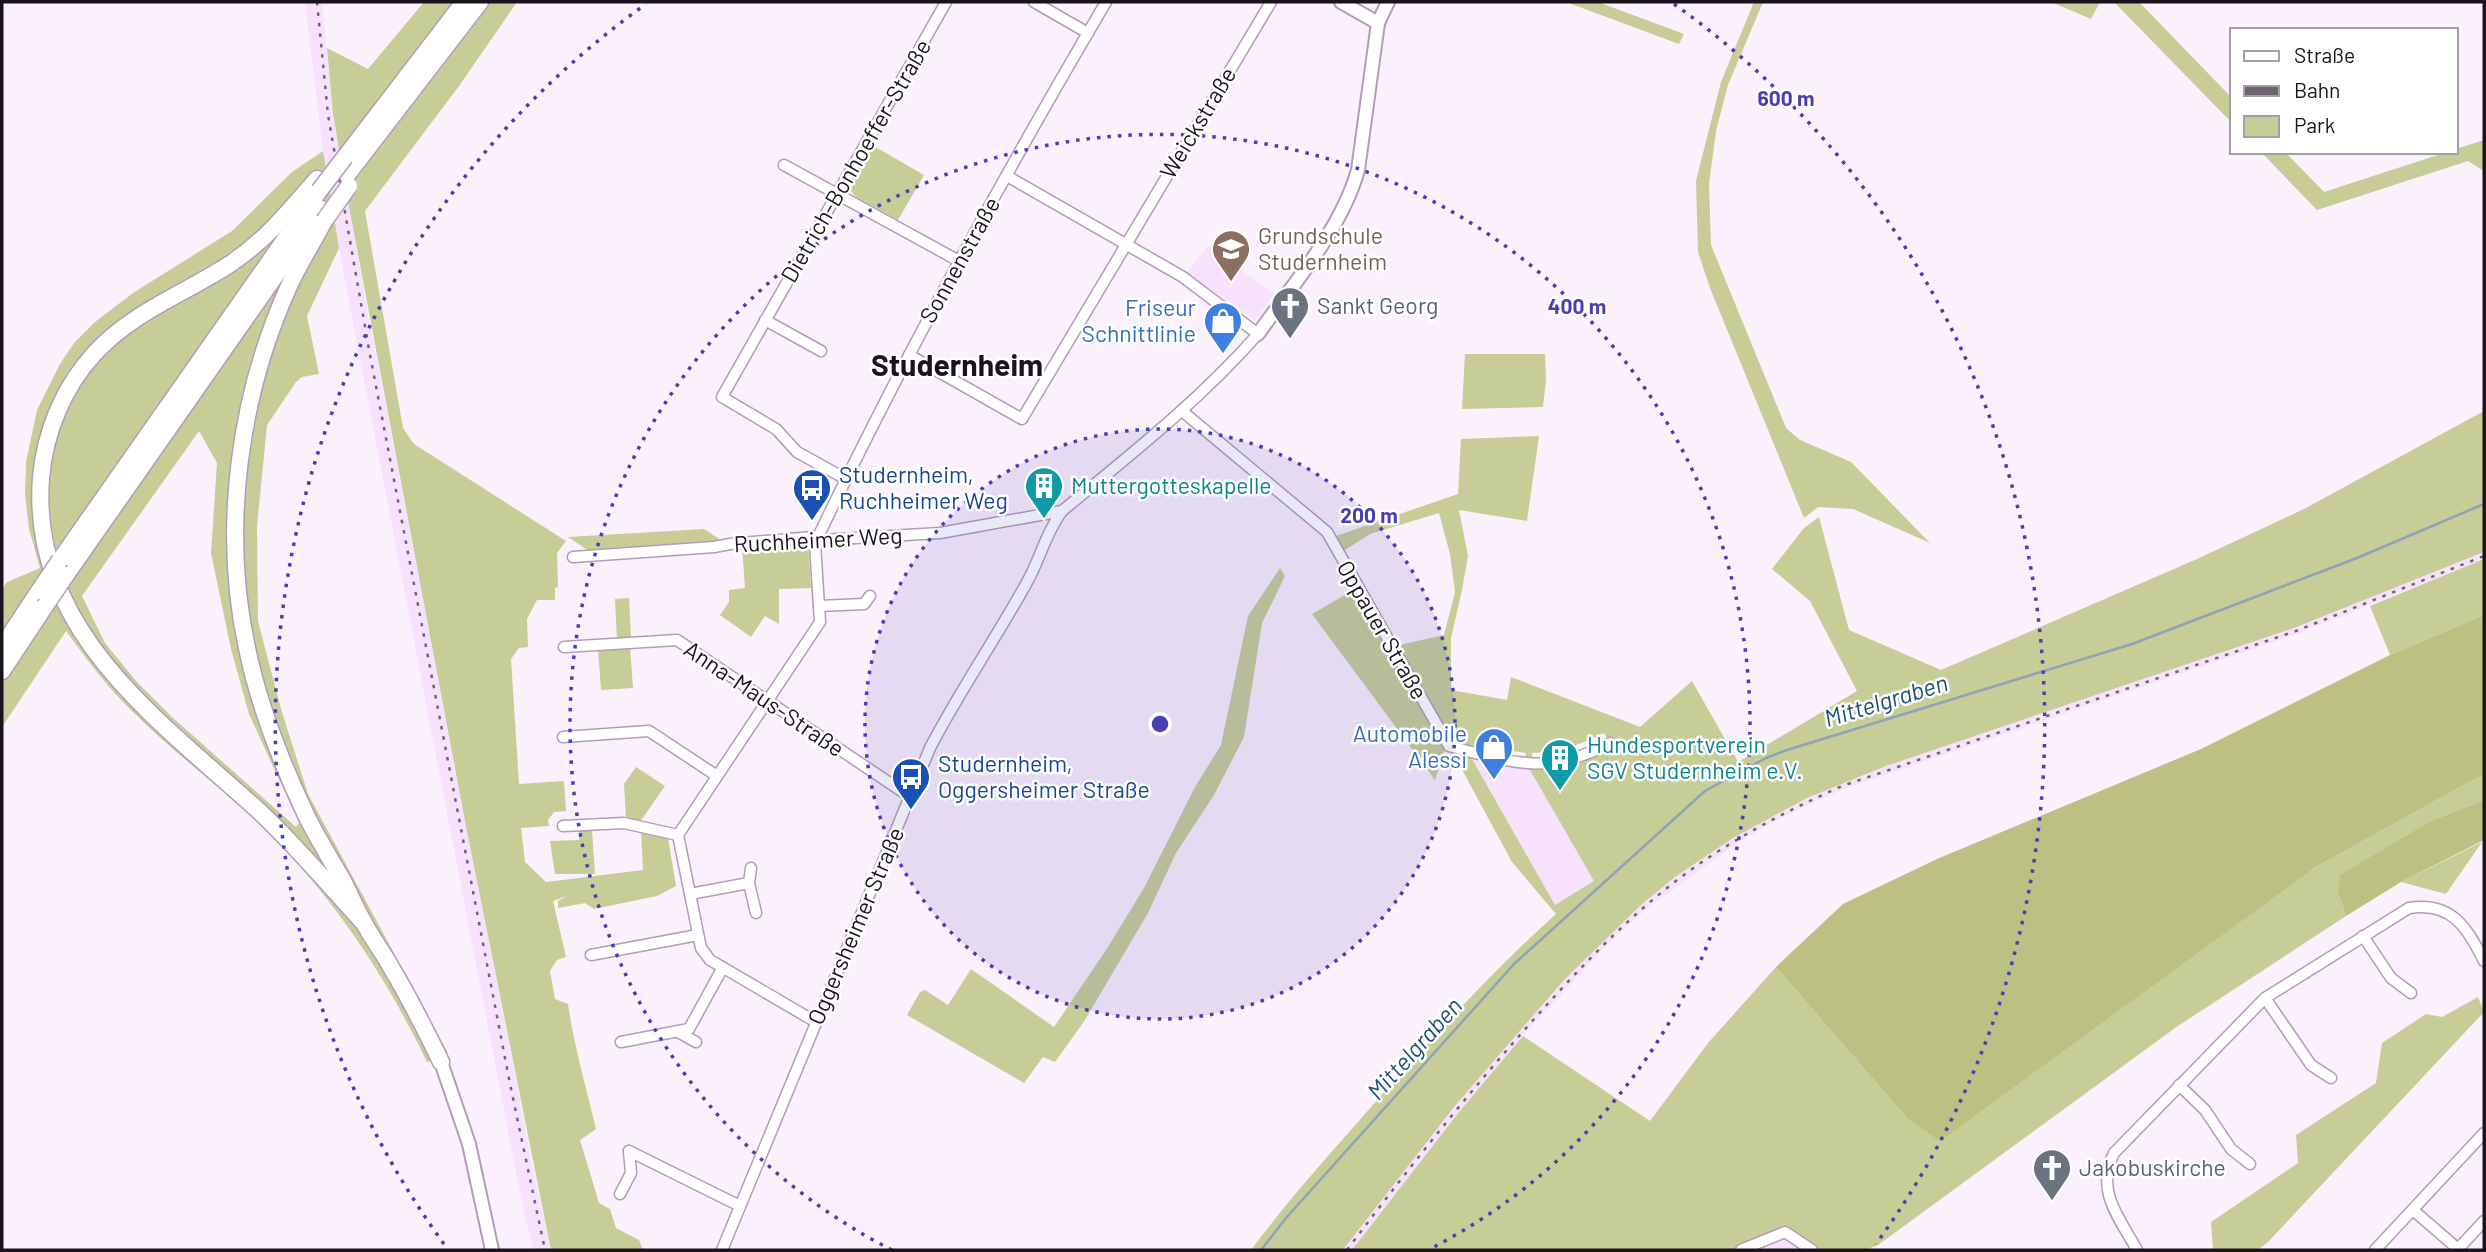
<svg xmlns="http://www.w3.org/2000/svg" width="2486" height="1252" viewBox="0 0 2486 1252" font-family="Barlow,sans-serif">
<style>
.built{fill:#f7e1fd}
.green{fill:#c6cd97;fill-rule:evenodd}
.forest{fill:#bac183}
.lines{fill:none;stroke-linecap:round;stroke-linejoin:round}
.stream{stroke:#8fa2b7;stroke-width:2.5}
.minor-casing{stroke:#b29db8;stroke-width:13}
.tertiary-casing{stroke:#b29db8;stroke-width:16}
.trunk-casing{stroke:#b29db8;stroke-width:19}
.minor{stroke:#fff;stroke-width:10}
.tertiary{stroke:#fff;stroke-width:12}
.trunk{stroke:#fff;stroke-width:16}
.rail{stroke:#6e6570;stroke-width:2.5;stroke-dasharray:3.5 7;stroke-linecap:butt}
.trunk-bridge-casing{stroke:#b29db8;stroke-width:19;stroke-linecap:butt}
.trunk-bridge{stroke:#fff;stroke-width:16}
.ring{fill:none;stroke:#483fb5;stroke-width:3.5;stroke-dasharray:3.5 7}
.labels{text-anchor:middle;stroke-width:5;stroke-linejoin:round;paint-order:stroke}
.street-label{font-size:23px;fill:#1a121c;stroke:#fff}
.education-label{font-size:23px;fill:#785e54;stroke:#fff;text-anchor:start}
.worship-label{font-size:23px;fill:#5b616d;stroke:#fff;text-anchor:start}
.shop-label{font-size:23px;fill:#366cbe;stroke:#fff;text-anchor:end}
.transit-label{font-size:23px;fill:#164399;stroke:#fff;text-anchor:start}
.culture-label{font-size:23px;fill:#0d838f;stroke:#fff;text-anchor:start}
.water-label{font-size:24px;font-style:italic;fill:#19507a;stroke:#fff}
.district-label{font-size:30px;font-weight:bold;fill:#1a121c;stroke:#fff}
.centre{fill:#483fb5;stroke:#fff;stroke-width:3.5}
.ring-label{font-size:21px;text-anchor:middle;font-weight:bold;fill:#483fb5;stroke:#fff;stroke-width:5;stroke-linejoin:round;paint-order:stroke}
</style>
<rect width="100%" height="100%" fill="#faf1fc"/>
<!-- built -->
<g class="built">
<path d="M 305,2 L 322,2 L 333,114 L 369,320 L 535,1180 L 551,1250 L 533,1250 L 518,1183 L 334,223 L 323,151 Z"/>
<path d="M 1208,246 L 1274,294 L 1255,321 L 1187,272 Z"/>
<path d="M 2484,552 L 2484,559 L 2297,634 L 1844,789 L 1780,818 L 1737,843 L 1645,910 L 1603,949 L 1523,1036 L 1459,1112 L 1352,1250 L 1343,1250 L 1454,1107 L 1564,980 L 1641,905 L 1675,877 L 1733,838 L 1807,798 L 1886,766 L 2294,628 Z"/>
<path d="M 1471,756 L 1530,770 L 1595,881 L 1555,905 Z"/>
<path d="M 1784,1238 L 1802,1250 L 1754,1250 Z"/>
</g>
<!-- green -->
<g class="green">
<path d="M 424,2 L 517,2 L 459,86 L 365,211 L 403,428 L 414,444 L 566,541 L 557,553 L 558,587 L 555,588 L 555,600 L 537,600 L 527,619 L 528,647 L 519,648 L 511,659 L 519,784 L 564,781 L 566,811 L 554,812 L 548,820 L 549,826 L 521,828 L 525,862 L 546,882 L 643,870 L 641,832 L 668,838 L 676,886 L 657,896 L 594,909 L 585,903 L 558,908 L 558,901 L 567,896 L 553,901 L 566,957 L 557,960 L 550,971 L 555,999 L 568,1004 C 574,1046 586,1087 596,1129 L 580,1140 L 599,1203 L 610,1209 L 616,1228 L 639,1240 L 643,1250 L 551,1250 L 466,826 L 348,201 L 333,114 L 327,48 L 368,69 Z"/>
<path d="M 1566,2 L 1598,2 L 1684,34 L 1679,44 Z"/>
<path d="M 1754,2 L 1763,2 L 1728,85 L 1716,131 L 1709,184 L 1711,245 L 1786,428 L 1800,440 L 1851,462 L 1930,543 L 1853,509 L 1818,507 L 1804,518 L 1710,288 L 1698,252 L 1696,181 L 1721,82 Z"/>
<path d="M 2051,2 L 2100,2 L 2091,19 Z"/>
<path d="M 2114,2 L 2139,2 L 2232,98 L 2232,123 Z"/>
<path d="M 2484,140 L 2484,171 L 2468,161 L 2317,210 L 2261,152 L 2285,152 L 2324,192 L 2447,152 L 2456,152 L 2456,149 Z"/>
<path d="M 872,145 L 924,175 L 898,220 L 856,197 L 850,190 L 851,181 Z"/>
<path d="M 323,151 L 339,248 L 307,316 L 319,374 L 302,377 L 296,382 L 267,425 L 257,526 L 258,621 L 281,709 L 308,794 L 448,1053 L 427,1062 C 385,974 329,890 258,823 C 218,785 173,752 134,713 C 108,688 87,660 66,631 L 2,727 L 2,590 L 7,582 L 40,568 L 29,529 L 25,494 L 26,462 L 37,410 L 60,364 L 74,343 L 95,322 L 133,293 L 232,231 L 292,172 ZM 199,431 L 217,463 L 211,553 L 231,649 L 249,714 L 299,823 L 296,827 L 172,717 L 137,682 L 105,643 L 82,596 Z"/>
<path d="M 1465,354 L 1545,354 L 1546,380 L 1543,407 L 1462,409 Z"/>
<path d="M 2484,411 L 2484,552 L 2294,628 L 1886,766 L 1807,798 L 1733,838 L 1675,877 L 1641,905 L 1564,980 L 1454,1107 L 1343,1250 L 1251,1250 C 1288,1200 1330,1154 1371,1107 C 1430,1040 1490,973 1556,914 L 1512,862 L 1395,646 L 1444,635 L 1455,592 L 1450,554 L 1439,513 L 1370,534 L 1342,552 L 1333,537 L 1458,494 L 1461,439 L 1539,436 L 1527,521 L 1459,510 L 1468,556 L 1462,590 L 1451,638 L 1451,690 L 1507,700 L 1511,677 L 1640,727 L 1692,681 L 1738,762 L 1857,691 L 1810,601 L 1772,569 L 1804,528 L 1819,517 L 1849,630 L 1941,670 L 2197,559 L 2304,509 ZM 1604,733 L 1610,743 L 1533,764 L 1532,753 C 1558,752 1581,745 1604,733 ZM 1500,749 L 1526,753 L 1525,764 L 1499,760 ZM 1471,757 L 1530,770 L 1594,881 L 1555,905 Z"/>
<path d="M 704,529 L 724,542 L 589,551 L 568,537 Z"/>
<path d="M 808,541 L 811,588 L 779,589 L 779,624 L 765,616 L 751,637 L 720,615 L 729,602 L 729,590 L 745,588 L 742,545 Z"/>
<path d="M 2484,559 L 2484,615 L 2390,655 L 2370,606 Z"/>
<path d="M 1280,568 L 1285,576 L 1262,623 L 1244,737 L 1214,795 L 1176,853 L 1148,913 L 1085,1020 L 1055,1062 L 1043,1057 L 1024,1083 L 907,1015 L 920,992 L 925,990 L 948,1005 L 971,969 L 1054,1027 L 1108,947 L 1144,888 L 1195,787 L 1221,745 L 1248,616 Z"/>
<path d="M 1355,589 L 1445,748 L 1435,780 L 1312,614 Z"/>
<path d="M 629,598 L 631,638 L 617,639 L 615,599 Z"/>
<path d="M 630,647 L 633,688 L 601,690 L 598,649 Z"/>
<path d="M 636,767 L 665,786 L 640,822 L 626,819 L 624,784 Z"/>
<path d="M 2484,775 L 2484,800 L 2433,820 L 2338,892 L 2346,916 L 2175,1028 L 1878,1245 L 1865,1250 L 1802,1250 L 1784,1238 L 1754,1250 L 1352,1250 L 1459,1112 L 1523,1036 L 1650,1121 L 1708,1043 L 1776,967 L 1906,1117 L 2314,868 L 2469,782 Z"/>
<path d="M 579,830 L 592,830 L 595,874 L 555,874 L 550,841 L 579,840 Z"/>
<path d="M 2482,842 L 2446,894 L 2401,882 Z"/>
<path d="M 2478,997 L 2484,1012 L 2268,1242 L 2258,1250 L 2213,1250 L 2211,1222 L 2298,1163 L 2296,1135 L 2376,1083 L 2382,1043 L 2426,1014 L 2442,1017 Z"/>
</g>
<!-- forest -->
<g class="forest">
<path d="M 2484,615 L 2484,775 L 2469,782 L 2314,868 L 1940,1141 L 1906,1117 L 1776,967 L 1843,904 L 1937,859 L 2201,749 L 2390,655 Z"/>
<path d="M 2484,800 L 2484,840 L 2401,882 L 2346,916 L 2338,892 L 2340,875 L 2433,820 Z"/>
</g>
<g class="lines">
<!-- stream -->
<path class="stream" d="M 1261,1250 L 1286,1218 L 1514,964 L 1705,791 L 1766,758 L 1787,750 L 2132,644 L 2357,558 L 2484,504"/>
<defs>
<g id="minor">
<path d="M 1034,2 L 1088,33"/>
<path d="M 784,165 L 959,261"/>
<path d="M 765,320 L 821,351"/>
<path d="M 909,355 L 1022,419 L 1271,2"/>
<path d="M 1182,411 L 1327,532 L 1449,746 C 1512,763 1548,776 1610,743"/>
<path d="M 846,479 L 797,452 L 776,429 L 722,397 L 946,2"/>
<path d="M 573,557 L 714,547 L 730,544 L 813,537 L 822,540 L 940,533 L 1062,511"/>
<path d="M 819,606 L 864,604 L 870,596"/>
<path d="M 564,647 L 677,640 L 909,796"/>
<path d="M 563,737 L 649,731 L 717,776"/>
<path d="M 563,826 L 624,823 L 678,835"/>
<path d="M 749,883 L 751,868"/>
<path d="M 690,894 L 749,883 L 756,913"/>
<path d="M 2363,936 L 2391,978 L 2411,993"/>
<path d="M 591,955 L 698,935"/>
<path d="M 2265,998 L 2311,1065 L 2331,1078"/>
<path d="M 816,1022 L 710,960 L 701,948 L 678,835 L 820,622 L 815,544 L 817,539 C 905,355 1003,177 1106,2"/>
<path d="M 678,1032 L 696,1042"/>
<path d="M 621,1042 L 689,1029 L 722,969"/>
<path d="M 2179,1085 L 2205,1110 L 2231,1149 L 2250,1164"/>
<path d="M 629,1151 L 740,1206"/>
<path d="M 620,1194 L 631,1173 L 629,1151"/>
<path d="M 2413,1210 L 2458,1249 L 2484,1221"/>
<path d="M 722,1250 L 930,748 C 959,692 995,640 1026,584 C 1040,560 1045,534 1062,511 C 1130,455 1199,401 1258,334 L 1183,277 L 1007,176"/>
<path d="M 1741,1250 L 1785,1232 L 1812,1250"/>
<path d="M 2137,1250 C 2119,1217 2095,1191 2114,1153 L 2265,998 L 2409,908 C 2452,901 2467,928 2484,961"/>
<path d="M 2375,1250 L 2484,1133"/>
</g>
<g id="tertiary">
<path d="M 1341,2 L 1378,23"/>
<path d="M 1258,334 C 1293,284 1341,230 1358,170 L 1378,23 L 1388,2"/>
<path d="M 441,1062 L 469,1144 L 492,1250"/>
</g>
<g id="trunk">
<path d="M 345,157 L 464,2"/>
<path d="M 347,175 L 480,2"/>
<path d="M 317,179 C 290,210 265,241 230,264 C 184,294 132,312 94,354 C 63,388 45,432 41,478 C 29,632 161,721 261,813 C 297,847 329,885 362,921"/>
<path d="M 324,221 C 313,242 299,264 289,286 C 239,396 221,529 247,648 C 259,707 281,762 307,817 C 318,839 331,860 343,881 C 350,894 355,907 362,919 C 370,936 383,952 392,969 C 410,999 426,1031 441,1062"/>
<path d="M 60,560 L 319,191"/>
<path d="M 66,575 L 322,209"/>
<path d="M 2,647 L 39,591"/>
<path d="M 2,671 L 45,606"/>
</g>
</defs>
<!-- minor casing -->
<use href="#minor" class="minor-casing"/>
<!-- tertiary casing -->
<use href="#tertiary" class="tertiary-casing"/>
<!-- trunk casing -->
<use href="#trunk" class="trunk-casing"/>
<!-- minor -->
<use href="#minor" class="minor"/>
<!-- tertiary -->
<use href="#tertiary" class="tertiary"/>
<!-- trunk -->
<use href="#trunk" class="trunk"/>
<!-- rail -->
<g class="rail">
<path d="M 317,2 L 328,115 L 370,355 L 510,1084 L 545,1250"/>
<path d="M 1347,1250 C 1407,1170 1469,1092 1535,1018 C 1586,961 1638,906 1702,862 C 1746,832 1793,808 1842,786 L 2296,631 L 2484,556"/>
</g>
<defs>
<g id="trunk-bridge">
<path d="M 319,191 L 345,157"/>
<path d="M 324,221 L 349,186"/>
<path d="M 39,591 L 60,560"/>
<path d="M 45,606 L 66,575"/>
</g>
</defs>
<!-- trunk-bridge casing -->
<use href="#trunk-bridge" class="trunk-bridge-casing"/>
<!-- trunk-bridge -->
<use href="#trunk-bridge" class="trunk-bridge"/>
</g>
<!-- distance rings -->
<circle cx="1160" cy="724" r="295" fill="#483fb5" fill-opacity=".12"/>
<g class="ring">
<circle cx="1160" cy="724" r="295"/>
<path d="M892 1250A590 590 0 1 1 1428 1250"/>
<path d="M444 1244A885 885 0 0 1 646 4M1674 4A885 885 0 0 1 1876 1244"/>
</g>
<!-- icons -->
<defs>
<symbol id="school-pin" viewBox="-11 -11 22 30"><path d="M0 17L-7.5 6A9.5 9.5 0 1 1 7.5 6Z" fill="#8d6e63" stroke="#fff"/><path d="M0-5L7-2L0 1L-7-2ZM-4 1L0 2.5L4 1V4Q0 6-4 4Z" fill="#fff"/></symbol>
<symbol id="church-pin" viewBox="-11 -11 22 30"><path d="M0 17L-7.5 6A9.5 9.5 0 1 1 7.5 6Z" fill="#6b7280" stroke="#fff"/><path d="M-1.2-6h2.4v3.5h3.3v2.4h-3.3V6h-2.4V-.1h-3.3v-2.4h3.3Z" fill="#fff"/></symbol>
<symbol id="shop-pin" viewBox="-11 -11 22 30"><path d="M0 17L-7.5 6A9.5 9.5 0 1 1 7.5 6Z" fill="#3f7fe0" stroke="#fff"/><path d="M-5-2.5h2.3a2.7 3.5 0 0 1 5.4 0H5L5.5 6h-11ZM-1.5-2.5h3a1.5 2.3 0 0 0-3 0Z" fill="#fff"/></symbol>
<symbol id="building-pin" viewBox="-11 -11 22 30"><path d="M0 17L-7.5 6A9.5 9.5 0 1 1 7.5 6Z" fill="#0f9aa8" stroke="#fff"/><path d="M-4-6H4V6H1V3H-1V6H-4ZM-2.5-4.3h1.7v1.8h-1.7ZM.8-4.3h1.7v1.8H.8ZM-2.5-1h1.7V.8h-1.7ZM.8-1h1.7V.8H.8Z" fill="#fff"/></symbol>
<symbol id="bus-pin" viewBox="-11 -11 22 30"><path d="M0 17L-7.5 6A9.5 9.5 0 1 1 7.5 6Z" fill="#1a4fb4" stroke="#fff"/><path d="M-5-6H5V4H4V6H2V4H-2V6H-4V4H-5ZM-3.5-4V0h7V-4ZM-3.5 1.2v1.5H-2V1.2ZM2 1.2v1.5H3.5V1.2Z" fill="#fff"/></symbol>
</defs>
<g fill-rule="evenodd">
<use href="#school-pin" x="1209" y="227" width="44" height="60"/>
<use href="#church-pin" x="1268" y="284" width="44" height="60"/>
<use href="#shop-pin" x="1201" y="299" width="44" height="60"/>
<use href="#building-pin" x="1022" y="464" width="44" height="60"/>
<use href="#bus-pin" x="790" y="466" width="44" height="60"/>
<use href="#shop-pin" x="1472" y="725" width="44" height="60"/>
<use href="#building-pin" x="1538" y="736" width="44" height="60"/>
<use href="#bus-pin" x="889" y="755" width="44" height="60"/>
<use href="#church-pin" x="2030" y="1146" width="44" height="60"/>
</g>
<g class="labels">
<!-- street labels -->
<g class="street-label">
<text transform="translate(1198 123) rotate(-59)" y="8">Weickstraße</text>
<text transform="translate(856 161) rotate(-60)" y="8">Dietrich-Bonhoeffer-Straße</text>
<text transform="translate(960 260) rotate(-61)" y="8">Sonnenstraße</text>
<text transform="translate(818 540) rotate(-3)" y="8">Ruchheimer Weg</text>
<text transform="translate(1382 630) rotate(60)" y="8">Oppauer Straße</text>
<text transform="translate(764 699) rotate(34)" y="8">Anna-Maus-Straße</text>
<text transform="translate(856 926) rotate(-67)" y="8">Oggersheimer Straße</text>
</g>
<!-- education labels -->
<g class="education-label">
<text x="1258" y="244">Grundschule<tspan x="1258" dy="26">Studernheim</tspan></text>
</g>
<!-- worship labels -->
<g class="worship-label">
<text x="1317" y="314">Sankt Georg</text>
<text x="2079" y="1176">Jakobuskirche</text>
</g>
<!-- shop labels -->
<g class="shop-label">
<text x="1196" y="316">Friseur<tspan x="1196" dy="26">Schnittlinie</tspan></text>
<text x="1467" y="742">Automobile<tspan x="1467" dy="26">Alessi</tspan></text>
</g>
<!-- transit labels -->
<g class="transit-label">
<text x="839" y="483">Studernheim,<tspan x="839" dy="26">Ruchheimer Weg</tspan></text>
<text x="938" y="772">Studernheim,<tspan x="938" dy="26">Oggersheimer Straße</tspan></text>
</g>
<!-- culture labels -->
<g class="culture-label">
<text x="1071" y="494">Muttergotteskapelle</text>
<text x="1587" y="753">Hundesportverein<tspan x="1587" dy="26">SGV Studernheim e.V.</tspan></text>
</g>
<!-- water labels -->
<g class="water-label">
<text transform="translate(1886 701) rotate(-17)" y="8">Mittelgraben</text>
<text transform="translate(1415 1049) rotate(-48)" y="8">Mittelgraben</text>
</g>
<!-- district labels -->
<g class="district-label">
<text x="957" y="376">Studernheim</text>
</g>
</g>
<circle cx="1160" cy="724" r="10" class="centre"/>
<g class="ring-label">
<text x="1786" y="106">600 m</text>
<text x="1577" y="314">400 m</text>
<text x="1369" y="523">200 m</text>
</g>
<!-- border -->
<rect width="2486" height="1252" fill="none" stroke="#1a121c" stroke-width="7"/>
<!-- legend -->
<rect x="2230" y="28" width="228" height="126" fill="#ffffff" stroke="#a3a0a4" stroke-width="2"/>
<rect x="2244" y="51" width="35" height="10" fill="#ffffff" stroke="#a3a0a4" stroke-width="2"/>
<text x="2294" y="63" font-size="21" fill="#1a121c">Straße</text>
<rect x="2244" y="86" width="35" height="10" fill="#6e6570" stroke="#a3a0a4" stroke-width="2"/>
<text x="2294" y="98" font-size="21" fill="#1a121c">Bahn</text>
<rect x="2244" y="116" width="35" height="21" fill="#c6cd97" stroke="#a3a0a4" stroke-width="2"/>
<text x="2294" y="133" font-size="21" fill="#1a121c">Park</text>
</svg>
